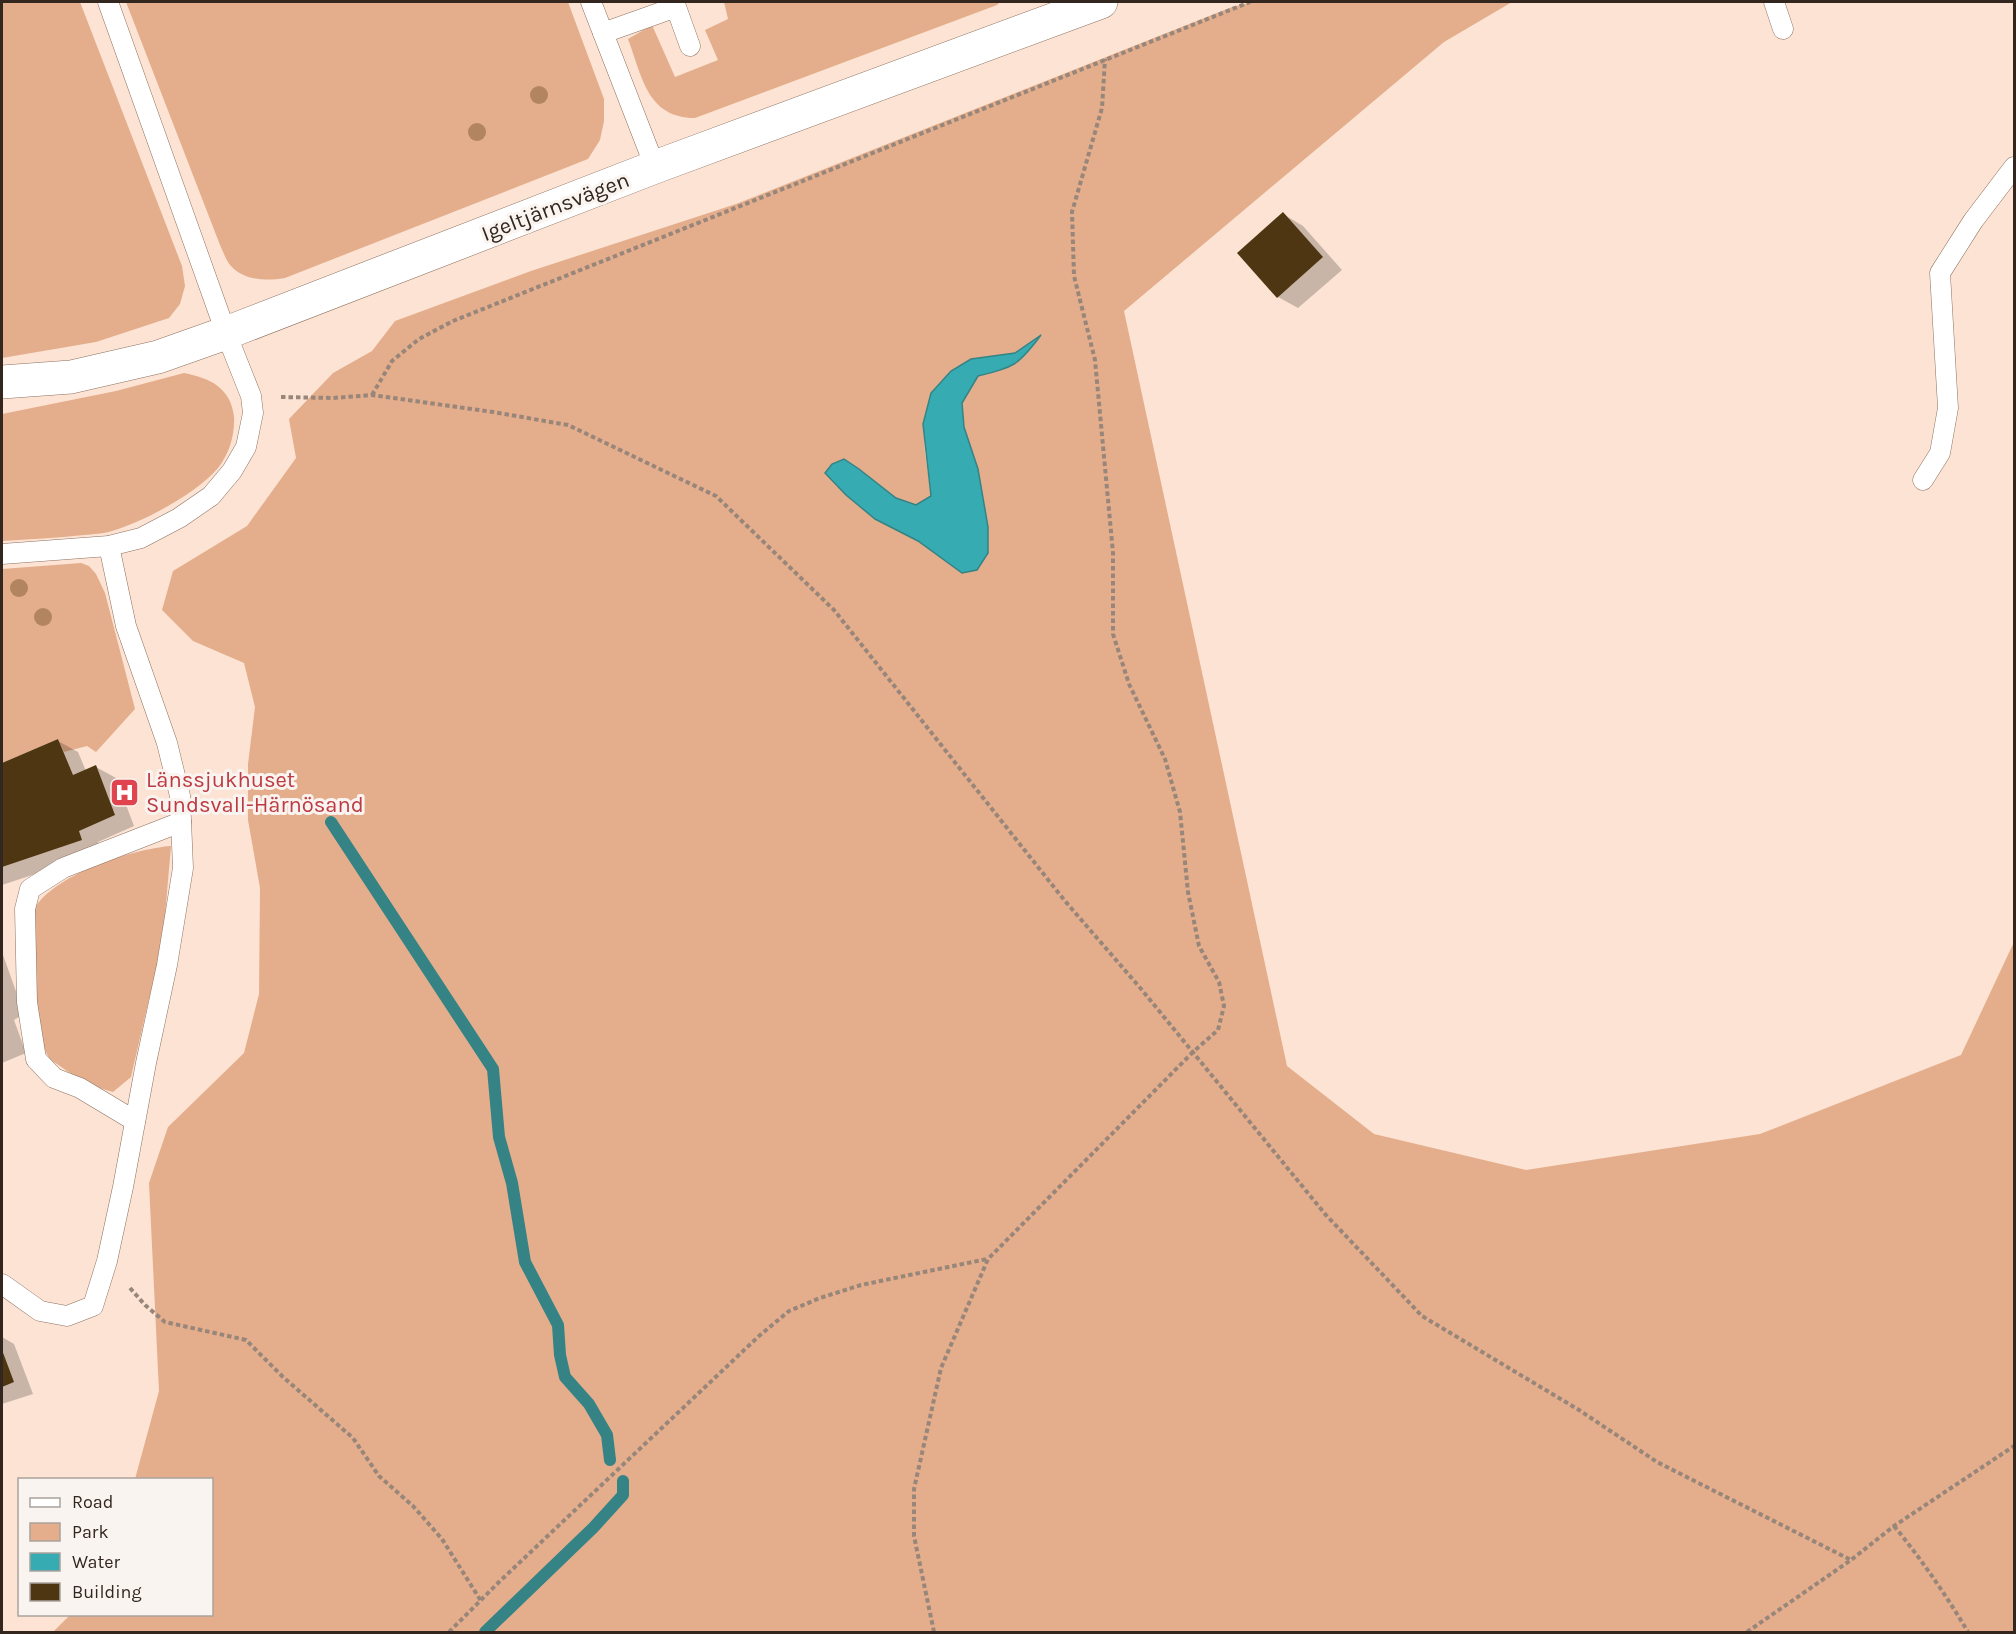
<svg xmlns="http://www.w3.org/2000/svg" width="2016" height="1634" viewBox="0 0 2016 1634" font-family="Karla,sans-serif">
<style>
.green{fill:#e4ae8c;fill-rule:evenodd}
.water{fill:#36abb1;stroke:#358385;stroke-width:1.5}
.shadow{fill:#0003}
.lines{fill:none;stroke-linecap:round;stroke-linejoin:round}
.stream{stroke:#358385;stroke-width:12}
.building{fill:#4e3612}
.lane-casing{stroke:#8d7260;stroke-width:21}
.street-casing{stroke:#8d7260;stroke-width:34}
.path{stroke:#98867a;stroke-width:4;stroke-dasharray:4.5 3;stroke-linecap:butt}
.lane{stroke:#fff;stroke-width:20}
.street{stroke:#fff;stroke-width:33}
.tree{fill:#b2845f}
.labels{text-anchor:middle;stroke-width:6;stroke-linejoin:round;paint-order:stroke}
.street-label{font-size:22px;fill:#32261f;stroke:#faf4f0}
.health-label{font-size:22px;fill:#be3a42;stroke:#faf4f0;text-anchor:start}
</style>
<rect width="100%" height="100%" fill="#fce3d3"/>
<!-- green -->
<g class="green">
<path d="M 2,2 L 80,2 L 182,266 L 185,286 L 180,304 L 169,318 L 96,342 L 2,358 Z"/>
<path d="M 126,2 L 568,2 L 604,99 L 604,121 L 600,140 L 588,159 L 285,278 C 266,281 245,281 231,266 C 226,261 223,251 220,245 Z"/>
<path d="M 724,2 L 1000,2 L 997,5 L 695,118 C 647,118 642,76 628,39 L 652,25 L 675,77 L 718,60 L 705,30 L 728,19 Z"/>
<path d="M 1253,2 L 1512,2 L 1444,42 L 1124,311 L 1287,1066 L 1374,1134 L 1526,1170 L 1760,1134 L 1961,1055 L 2014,942 L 2014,1632 L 53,1632 L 70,1615 L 212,1614 L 212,1480 L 135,1479 L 159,1391 L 149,1183 L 168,1127 L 244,1053 L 259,994 L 260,888 L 248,820 L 248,764 L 255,707 L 244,663 L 193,641 L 162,610 L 173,571 L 247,526 L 296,458 L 289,419 L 333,373 L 372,351 L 395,321 L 531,271 L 736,204 L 1232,7 ZM 1039,337 C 1021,365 1009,368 978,376 L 962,403 L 963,427 L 978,469 L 918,541 L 875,519 L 846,495 L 825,473 L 859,469 L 896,498 L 916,505 L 931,496 L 925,452 L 923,424 L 951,371 L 971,359 L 1015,353 Z"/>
<path d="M 184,373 C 210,378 231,388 234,417 C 235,435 229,454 218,468 C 196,494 143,522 112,531 C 103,534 93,534 84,535 C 57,538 29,539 2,541 L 2,414 L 116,391 Z"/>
<path d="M 81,563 L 89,566 L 96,574 L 105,593 L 135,709 L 96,752 L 87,746 L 64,752 L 58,739 L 2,763 L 2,569 Z"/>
<path d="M 171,846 L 163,938 L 131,1077 L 113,1092 C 88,1085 81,1081 60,1066 C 57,1064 52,1061 49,1058 C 46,1052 42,1043 40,1037 C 35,1022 28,917 36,906 C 59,873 133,849 171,846 Z"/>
</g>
<!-- water -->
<path class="water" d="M 1041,335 C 1018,366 1014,367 978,376 L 962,403 L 964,427 L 978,469 L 988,527 L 988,553 L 977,570 L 962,573 L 918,541 L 875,519 L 846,495 L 825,473 L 832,464 L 844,459 L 859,469 L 896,498 L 916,505 L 931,496 L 923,424 L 931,393 L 951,371 L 971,359 L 1015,353 Z"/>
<!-- shadow -->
<g class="shadow">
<path d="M 1283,214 L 1303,226 L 1342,270 L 1298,308 L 1278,297 Z"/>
<path d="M 58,741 L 78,752 L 86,771 L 96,767 L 116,778 L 134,826 L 98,842 L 102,852 L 2,885 L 2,765 Z"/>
<path d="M 2,952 L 24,1014 L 14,1020 L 26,1053 L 2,1063 Z"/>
<path d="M 2,1337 L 14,1344 L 33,1394 L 2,1404 Z"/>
</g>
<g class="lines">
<!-- stream -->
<g class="stream">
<path d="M 331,822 L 493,1069 L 499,1137 L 512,1183 L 525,1262 L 558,1325 L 560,1355 L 565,1377 L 589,1404 L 607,1435 L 610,1460"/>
<path d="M 485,1632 L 593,1528 L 623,1495 L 623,1481"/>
</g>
</g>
<!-- building -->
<g class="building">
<path d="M 1283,212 L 1323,257 L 1277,298 L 1237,253 Z"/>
<path d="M 58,739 L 73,775 L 96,765 L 115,815 L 79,831 L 82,840 L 2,867 L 2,763 Z"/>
<path d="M 2,1350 L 14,1382 L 2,1387 Z"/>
</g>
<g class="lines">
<defs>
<g id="lane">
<path d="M 591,2 L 655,167"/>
<path d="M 1774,2 L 1783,29"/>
<path d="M 603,33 L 676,7 L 690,46"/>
<path d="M 1923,480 L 1940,453 L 1948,408 L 1940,273 L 1973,221 L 2014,167"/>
<path d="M 2,554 L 109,546 L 141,538 L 179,518 L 211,496 L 232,471 L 246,447 L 253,413 L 251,396 L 226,333 L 108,2"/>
<path d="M 135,1121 L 80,1088 L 54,1078 L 36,1059 L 27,1002 L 25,909 L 30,889 L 63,868 L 181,822"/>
<path d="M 2,1284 L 40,1311 L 67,1316 L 93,1306 L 107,1261 L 123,1187 L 146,1063 L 167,965 L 183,868 L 180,796 L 167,743 L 126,626 L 109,546"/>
</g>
<path id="street" d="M 2,382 L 71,377 L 158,357 L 226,333 L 655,167 L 1101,2"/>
</defs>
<!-- lane casing -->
<use href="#lane" class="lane-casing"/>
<!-- street casing -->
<use href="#street" class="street-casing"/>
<!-- path -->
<g class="path">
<path d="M 372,395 L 392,361 L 419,339 L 453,321 L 1250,2"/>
<path d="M 281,397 L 333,398 L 372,395 L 493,412 L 568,425 L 716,496 L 834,610 L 1065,901 L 1142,990 L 1325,1214 L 1422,1316 L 1579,1410 L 1657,1462 L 1851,1560"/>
<path d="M 130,1288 L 145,1305 L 165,1322 L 246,1340 L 283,1377 L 353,1438 L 379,1476 L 413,1506 L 442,1539 L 481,1601"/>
<path d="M 1894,1526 C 1922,1560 1946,1595 1968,1632"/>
<path d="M 449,1632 L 499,1582 L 759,1336 L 789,1311 L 820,1298 L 861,1285 L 987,1259"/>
<path d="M 934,1632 L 914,1536 L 914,1489 L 941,1368 L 988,1259 L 1193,1052 L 1218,1030 L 1224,1006 L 1219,982 L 1199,946 L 1188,892 L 1180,812 L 1165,759 L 1129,684 L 1113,634 L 1113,553 L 1095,360 L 1074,276 L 1072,212 L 1102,108 L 1105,59"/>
<path d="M 1747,1632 L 1851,1560 L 1894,1526 L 2014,1446"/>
</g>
<!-- lane -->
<use href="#lane" class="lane"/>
<!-- street -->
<use href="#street" class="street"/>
</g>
<!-- trees -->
<g class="tree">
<circle cx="539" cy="95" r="9"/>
<circle cx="477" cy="132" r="9"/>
<circle cx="19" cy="588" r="9"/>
<circle cx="43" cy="617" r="9"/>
</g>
<!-- icons -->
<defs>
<symbol id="hospital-square" viewBox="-11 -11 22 22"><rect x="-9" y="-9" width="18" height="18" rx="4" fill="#e0444e" stroke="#faf4f0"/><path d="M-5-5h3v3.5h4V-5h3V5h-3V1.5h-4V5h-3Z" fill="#fff"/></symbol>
</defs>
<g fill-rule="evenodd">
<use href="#hospital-square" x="108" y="776" width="33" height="33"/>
</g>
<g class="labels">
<!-- street labels -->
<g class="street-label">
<text transform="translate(555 206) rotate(-21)" y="8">Igeltjärnsvägen</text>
</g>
<!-- health labels -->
<g class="health-label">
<text x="146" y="787">Länssjukhuset<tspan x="146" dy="25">Sundsvall-Härnösand</tspan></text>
</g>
</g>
<!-- border -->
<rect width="2016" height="1634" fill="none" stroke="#32261f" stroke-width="6"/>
<!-- legend -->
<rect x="18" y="1478" width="195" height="138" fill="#faf4f0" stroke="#aaa29c" stroke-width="1.5"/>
<rect x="30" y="1498" width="30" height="9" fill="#ffffff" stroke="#aaa29c" stroke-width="1.5"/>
<text x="72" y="1508" font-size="18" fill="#32261f">Road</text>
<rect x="30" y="1523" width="30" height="18" fill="#e4ae8c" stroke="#aaa29c" stroke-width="1.5"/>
<text x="72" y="1538" font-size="18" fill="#32261f">Park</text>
<rect x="30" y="1553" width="30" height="18" fill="#36abb1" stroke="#aaa29c" stroke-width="1.5"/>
<text x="72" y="1568" font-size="18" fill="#32261f">Water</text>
<rect x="30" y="1583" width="30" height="18" fill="#4e3612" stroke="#aaa29c" stroke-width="1.5"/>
<text x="72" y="1598" font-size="18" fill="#32261f">Building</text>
</svg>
